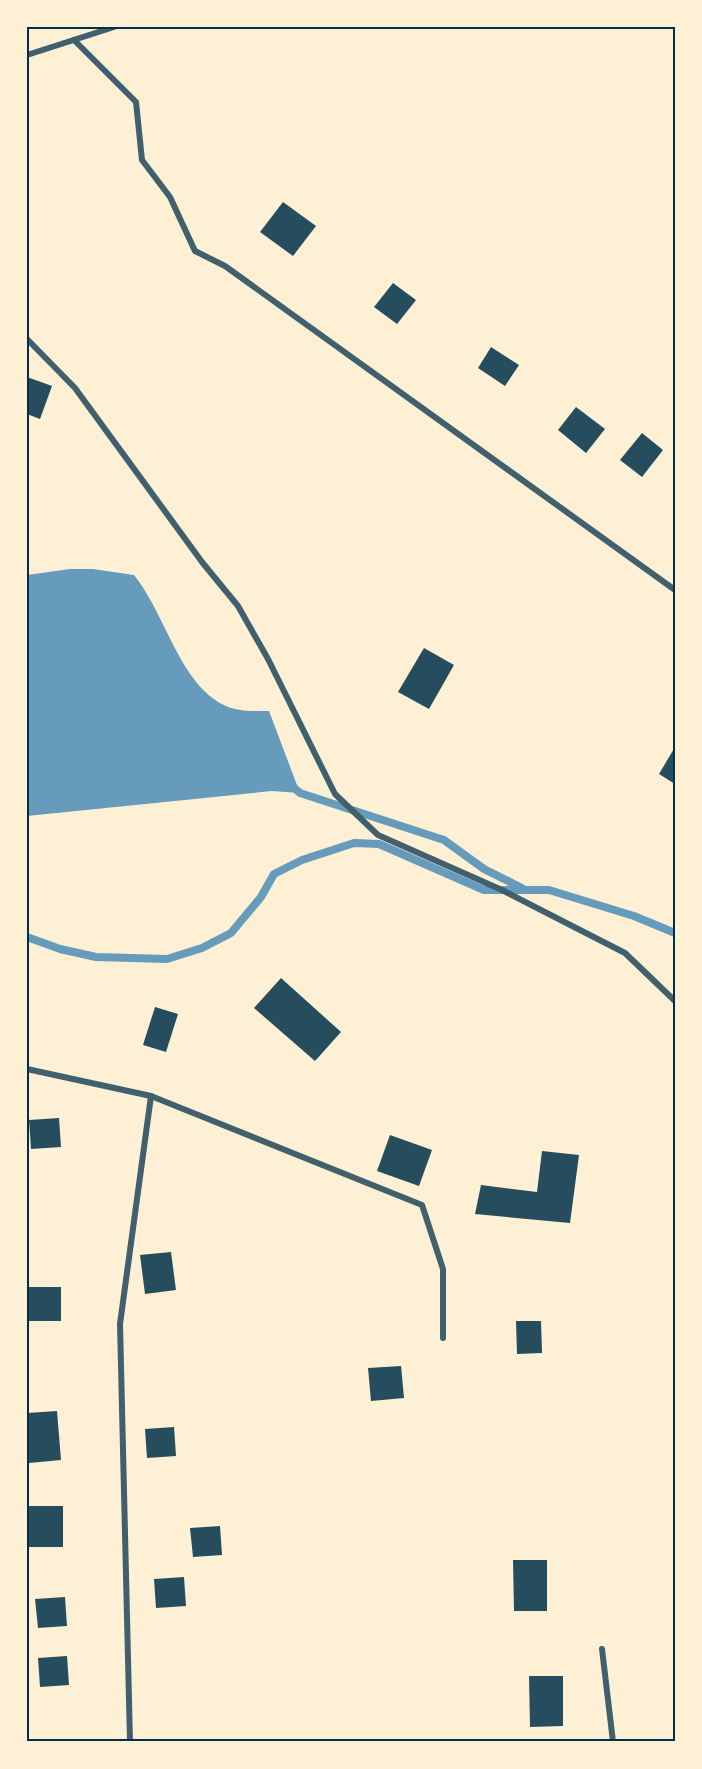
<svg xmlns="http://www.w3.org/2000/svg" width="702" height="1769" viewBox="0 0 702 1769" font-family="'Sofia Sans Condensed',sans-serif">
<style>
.water{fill:#669bbc}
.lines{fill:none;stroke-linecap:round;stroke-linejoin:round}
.stream{stroke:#669bbc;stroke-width:8}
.building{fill:#264d5e}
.minor{stroke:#3f606c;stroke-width:6}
.neatline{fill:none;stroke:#003049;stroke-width:2}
</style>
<rect width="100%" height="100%" fill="#fdf0d5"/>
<!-- water -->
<path class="water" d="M 70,569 L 93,569 L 134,575 C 165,613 180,684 224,705 C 237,712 255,711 269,711 L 300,793 L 272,791 L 27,816 L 27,575 Z"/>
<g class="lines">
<!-- stream -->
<g class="stream">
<path d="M 292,786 L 300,793 L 444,840 L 484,869 L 522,888"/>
<path d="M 27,937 L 60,949 L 96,957 L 167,959 L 202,948 L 231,933 L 261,897 L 274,874 L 302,860 L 354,843 L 379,844 L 484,890 L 549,890 L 634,916 L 675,933"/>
</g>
</g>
<!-- building -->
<g class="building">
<path d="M 283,202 L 316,226 L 293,256 L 260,232 Z"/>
<path d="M 393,283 L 416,300 L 397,324 L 374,307 Z"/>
<path d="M 491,347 L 519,365 L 505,386 L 478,368 Z"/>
<path d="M 27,377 L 52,386 L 40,419 L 27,414 Z"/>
<path d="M 576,407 L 605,429 L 586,453 L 558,430 Z"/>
<path d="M 642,433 L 663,450 L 642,477 L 620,460 Z"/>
<path d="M 424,648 L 454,665 L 429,709 L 398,692 Z"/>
<path d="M 675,747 L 675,784 L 659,774 Z"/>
<path d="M 281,978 L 341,1032 L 315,1061 L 254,1008 Z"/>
<path d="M 155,1007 L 178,1014 L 166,1052 L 143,1045 Z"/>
<path d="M 59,1118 L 61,1147 L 31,1149 L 29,1120 Z"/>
<path d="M 390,1135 L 432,1150 L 419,1186 L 377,1171 Z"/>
<path d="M 542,1151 L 579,1155 L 570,1223 L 475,1214 L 481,1185 L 537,1192 Z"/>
<path d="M 171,1252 L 176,1290 L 145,1294 L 140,1255 Z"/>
<rect x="27" y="1287" width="34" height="34"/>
<path d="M 516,1321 L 541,1321 L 542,1353 L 517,1354 Z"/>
<path d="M 401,1366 L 404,1398 L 371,1401 L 368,1368 Z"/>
<path d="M 57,1411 L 61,1460 L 29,1463 L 27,1413 Z"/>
<path d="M 174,1427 L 176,1456 L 147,1458 L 145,1429 Z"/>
<rect x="29" y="1506" width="34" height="41"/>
<path d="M 220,1526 L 222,1555 L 193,1557 L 190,1528 Z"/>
<path d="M 513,1560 L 547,1560 L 547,1611 L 514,1611 Z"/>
<path d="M 184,1577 L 186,1606 L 156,1608 L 154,1579 Z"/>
<path d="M 65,1597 L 67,1626 L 38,1628 L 35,1599 Z"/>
<path d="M 67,1656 L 69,1685 L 40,1687 L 38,1658 Z"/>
<path d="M 529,1676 L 563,1676 L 563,1726 L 530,1727 Z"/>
</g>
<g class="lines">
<!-- minor -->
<g class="minor">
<path d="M 74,40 L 136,102 L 142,160 L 170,197 L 195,251 L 225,266 L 675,590"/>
<path d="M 27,55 L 114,27"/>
<path d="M 27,339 L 75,388 L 202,562 L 238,606 L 268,659 L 335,794 L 378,835 L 502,890 L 625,953 L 675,1001"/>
<path d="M 27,1069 L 151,1096 L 422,1205 L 443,1269 L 443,1338"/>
<path d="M 602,1649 L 613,1742"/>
<path d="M 130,1742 L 120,1324 L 151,1096"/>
</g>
</g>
<!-- border -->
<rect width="702" height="1769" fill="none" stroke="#fdf0d5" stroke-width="57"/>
<rect x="28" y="28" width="646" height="1712" class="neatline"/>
</svg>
